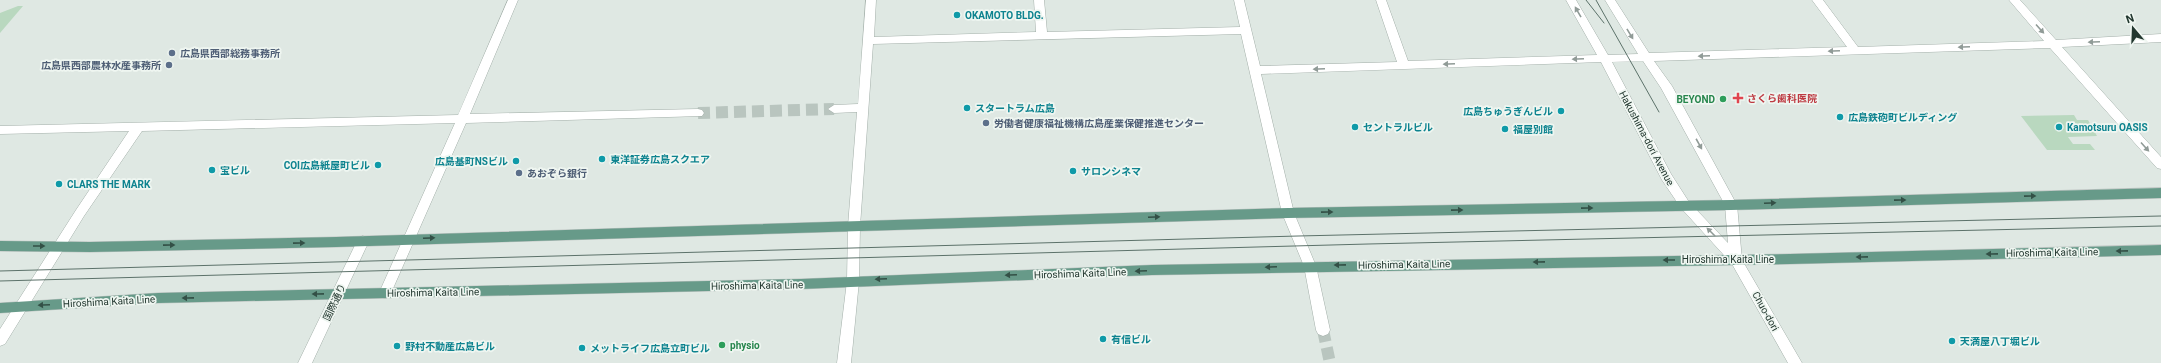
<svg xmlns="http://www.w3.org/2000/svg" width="2161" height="363" viewBox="0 0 2161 363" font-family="Roboto,'Noto Sans JP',sans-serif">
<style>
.green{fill:#b9d8bf}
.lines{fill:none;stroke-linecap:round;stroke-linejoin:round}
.minor-tunnel{stroke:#b9c5bf;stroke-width:12;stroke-dasharray:12 6;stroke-linecap:butt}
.minor-casing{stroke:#a3afa9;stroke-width:1}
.major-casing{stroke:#bdc3c1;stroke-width:1}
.minor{fill:#fff;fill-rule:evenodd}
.major{fill:#679a89;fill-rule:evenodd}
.tram{stroke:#5c726a;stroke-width:1}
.oneway{fill:#909b97}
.oneway2{fill:#335046}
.culture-dot{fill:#0f9aa8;stroke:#eff6f1;stroke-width:1.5}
.service-dot{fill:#5c6f8a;stroke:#eff6f1;stroke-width:1.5}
.health-dot{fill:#e0444e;stroke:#eff6f1;stroke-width:1.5}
.leisure-dot{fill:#2e9e5b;stroke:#eff6f1;stroke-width:1.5}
.labels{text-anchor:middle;stroke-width:3.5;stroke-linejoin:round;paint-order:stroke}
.culture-label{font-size:10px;font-weight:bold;fill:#0d838f;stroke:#eff6f1;text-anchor:start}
.service-label{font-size:10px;font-weight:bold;fill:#4e5e75;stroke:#eff6f1;text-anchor:start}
.health-label{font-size:10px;font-weight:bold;fill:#be3a42;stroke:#eff6f1;text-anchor:start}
.leisure-label{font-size:10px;font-weight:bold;fill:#27864d;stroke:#eff6f1;text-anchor:end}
.street-label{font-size:10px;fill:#22372f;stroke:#eff6f1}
</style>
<rect width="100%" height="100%" fill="#dfe8e3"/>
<!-- green -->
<g class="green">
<path d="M 18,6 L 23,6 L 0,33 L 0,13 Z"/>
<path d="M 2074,115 L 2077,120 L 2088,120 L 2097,136 L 2068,137 L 2073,144 L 2090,144 L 2095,150 L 2047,150 L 2021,116 Z"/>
</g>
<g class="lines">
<!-- minor-tunnel -->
<g class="minor-tunnel">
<path d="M 698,113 L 834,109"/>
<path d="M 1323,330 L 1330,363"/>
</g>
<defs>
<g id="minor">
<path d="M 508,0 L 518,0 L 470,114 L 698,109 L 702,110 L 704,113 L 702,116 L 466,123 L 391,293 L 390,297 L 385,298 L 380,297 L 379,293 L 455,123 L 142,131 L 84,216 L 5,344 L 0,346 L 0,329 L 76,210 L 129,131 L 0,134 L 0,126 L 458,115 Z"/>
<path d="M 866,0 L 876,0 L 874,37 L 1036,32 L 1034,0 L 1044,0 L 1047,32 L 1240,27 L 1234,0 L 1244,0 L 1260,66 L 1397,62 L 1376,0 L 1386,0 L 1408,61 L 1597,55 L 1566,0 L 1576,0 L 1608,55 L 1638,54 L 1605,0 L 1615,0 L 1649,53 L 1847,47 L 1812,0 L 1823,0 L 1858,47 L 2044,41 L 2009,0 L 2020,0 L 2056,40 L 2161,34 L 2161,42 L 2062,47 L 2161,157 L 2161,169 L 2157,168 L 2050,48 L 1654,61 L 1672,86 L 1737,205 L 1742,260 L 1802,363 L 1788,363 L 1732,264 L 1681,208 L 1662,180 L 1601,62 L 1261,74 L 1294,213 L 1316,266 L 1330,330 L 1328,334 L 1323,336 L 1318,334 L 1316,330 L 1304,266 L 1282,213 L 1241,34 L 873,44 L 860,226 L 859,281 L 851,363 L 837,363 L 847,281 L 848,226 L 857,112 L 834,113 L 828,109 L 834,105 L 858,104 ZM 1643,61 L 1661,88 L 1725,205 L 1728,243 L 1689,202 L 1671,174 L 1612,62 Z"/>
<path d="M 363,236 L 367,238 L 369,241 L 312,363 L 298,363 L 357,241 L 359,238 Z"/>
</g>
<g id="major">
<path d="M 2161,188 L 2161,198 L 1731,210 L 1288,218 L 336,247 L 90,252 L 0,251 L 0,241 L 90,242 L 336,237 L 1288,208 L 1731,200 Z"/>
<path d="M 2161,245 L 2161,255 L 1790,264 L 1152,275 L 801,289 L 158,303 L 0,313 L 0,303 L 158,293 L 801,279 L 1152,265 L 1790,254 Z"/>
</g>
</defs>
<!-- minor casing -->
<use href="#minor" class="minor-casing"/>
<!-- major casing -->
<use href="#major" class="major-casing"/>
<!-- minor -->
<use href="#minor" class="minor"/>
<!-- major -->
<use href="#major" class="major"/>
<!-- tram -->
<g class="tram">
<path d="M 1586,0 L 1604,23"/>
<path d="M 1596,0 L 1659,112"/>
<path d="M 0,271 L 1298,236 L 2161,216"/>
<path d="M 0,281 L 1368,244 L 2161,226"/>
</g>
</g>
<!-- one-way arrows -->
<defs><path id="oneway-solid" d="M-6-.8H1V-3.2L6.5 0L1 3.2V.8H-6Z"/></defs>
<g class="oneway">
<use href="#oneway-solid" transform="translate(1578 12) rotate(-120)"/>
<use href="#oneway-solid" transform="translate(2040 29) rotate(48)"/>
<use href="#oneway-solid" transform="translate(1630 34) rotate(59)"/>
<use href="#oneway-solid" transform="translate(2094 42) rotate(177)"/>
<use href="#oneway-solid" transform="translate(1964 47) rotate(178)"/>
<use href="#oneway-solid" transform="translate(1834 51) rotate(178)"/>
<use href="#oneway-solid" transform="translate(1704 56) rotate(178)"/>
<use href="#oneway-solid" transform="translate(1578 59) rotate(178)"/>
<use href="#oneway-solid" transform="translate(1449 64) rotate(178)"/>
<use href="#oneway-solid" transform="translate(1319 69) rotate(178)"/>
<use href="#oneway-solid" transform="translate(1699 144) rotate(61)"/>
<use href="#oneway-solid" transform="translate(2145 147) rotate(48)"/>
<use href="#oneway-solid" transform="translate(1711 232) rotate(-135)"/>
</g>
<g class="oneway2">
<use href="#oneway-solid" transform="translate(2030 196) rotate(-1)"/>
<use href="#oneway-solid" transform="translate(1900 200) rotate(-1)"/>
<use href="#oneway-solid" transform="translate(1770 203) rotate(-3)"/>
<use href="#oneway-solid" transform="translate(1587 208) rotate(-1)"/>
<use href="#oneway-solid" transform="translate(1457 210) rotate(-1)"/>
<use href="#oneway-solid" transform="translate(1327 212) rotate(-1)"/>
<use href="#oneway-solid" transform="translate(1154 217) rotate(-2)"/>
<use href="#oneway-solid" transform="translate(429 238) rotate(-2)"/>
<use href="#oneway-solid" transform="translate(299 243) rotate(-1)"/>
<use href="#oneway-solid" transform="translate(169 245) rotate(-1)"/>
<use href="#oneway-solid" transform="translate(39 246)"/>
<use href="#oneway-solid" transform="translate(2122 251) rotate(179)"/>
<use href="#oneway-solid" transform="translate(1992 254) rotate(179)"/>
<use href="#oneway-solid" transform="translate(1862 257) rotate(179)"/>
<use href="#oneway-solid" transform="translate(1669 260) rotate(-180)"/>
<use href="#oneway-solid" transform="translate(1539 262) rotate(179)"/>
<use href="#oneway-solid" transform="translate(1340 265) rotate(179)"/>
<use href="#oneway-solid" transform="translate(1271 267) rotate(178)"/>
<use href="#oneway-solid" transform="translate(1141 271) rotate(178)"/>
<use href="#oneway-solid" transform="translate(1011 275) rotate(178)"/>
<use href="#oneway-solid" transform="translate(881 279) rotate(177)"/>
<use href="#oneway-solid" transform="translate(318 294) rotate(179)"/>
<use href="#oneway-solid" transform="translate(188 298) rotate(179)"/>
<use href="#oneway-solid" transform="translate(44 305) rotate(177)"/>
</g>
<!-- markers -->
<g class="culture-dot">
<circle cx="957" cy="15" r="4"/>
<circle cx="967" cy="108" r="4"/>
<circle cx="1561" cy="111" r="4"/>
<circle cx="1840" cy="117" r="4"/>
<circle cx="1355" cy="127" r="4"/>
<circle cx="2059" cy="127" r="4"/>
<circle cx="1505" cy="129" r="4"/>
<circle cx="602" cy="159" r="4"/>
<circle cx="516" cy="161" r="4"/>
<circle cx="378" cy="165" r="4"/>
<circle cx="212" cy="170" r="4"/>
<circle cx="1073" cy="171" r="4"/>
<circle cx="59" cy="184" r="4"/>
<circle cx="1103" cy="339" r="4"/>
<circle cx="1952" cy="341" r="4"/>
<circle cx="397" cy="346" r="4"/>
<circle cx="582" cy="348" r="4"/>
</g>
<g class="service-dot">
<circle cx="172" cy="53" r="4"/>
<circle cx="169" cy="65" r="4"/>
<circle cx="986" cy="123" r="4"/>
<circle cx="519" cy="173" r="4"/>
</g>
<path class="health-dot" d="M1736 92h4v4h4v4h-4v4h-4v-4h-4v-4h4z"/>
<g class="leisure-dot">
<circle cx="1723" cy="99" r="4"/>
<circle cx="722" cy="345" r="4"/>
</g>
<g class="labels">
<!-- culture labels -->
<g class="culture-label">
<text x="965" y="19">OKAMOTO BLDG.</text>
<text x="975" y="112">スタートラム広島</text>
<text x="1553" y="115" text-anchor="end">広島ちゅうぎんビル</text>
<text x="1848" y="121">広島鉄砲町ビルディング</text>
<text x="1363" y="131">セントラルビル</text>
<text x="2067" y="131">Kamotsuru OASIS</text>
<text x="1513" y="133">福屋別館</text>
<text x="610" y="163">東洋証券広島スクエア</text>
<text x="508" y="165" text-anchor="end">広島基町NSビル</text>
<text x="370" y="169" text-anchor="end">COI広島紙屋町ビル</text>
<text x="220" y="174">宝ビル</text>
<text x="1081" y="175">サロンシネマ</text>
<text x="67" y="188">CLARS THE MARK</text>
<text x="1111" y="343">有信ビル</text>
<text x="1960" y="345">天満屋八丁堀ビル</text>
<text x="405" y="350">野村不動産広島ビル</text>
<text x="590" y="352">メットライフ広島立町ビル</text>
</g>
<!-- service labels -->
<g class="service-label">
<text x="180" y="57">広島県西部総務事務所</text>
<text x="161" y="69" text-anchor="end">広島県西部農林水産事務所</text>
<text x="994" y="127">労働者健康福祉機構広島産業保健推進センター</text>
<text x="527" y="177">あおぞら銀行</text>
</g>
<!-- health labels -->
<g class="health-label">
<text x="1747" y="102">さくら歯科医院</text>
</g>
<!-- leisure labels -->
<g class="leisure-label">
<text x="1715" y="103">BEYOND</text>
<text x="730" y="349" text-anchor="start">physio</text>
</g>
<!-- street labels -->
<g class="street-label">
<text transform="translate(1647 138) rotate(62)" y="4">Hakushima-dori Avenue</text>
<text transform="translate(2052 252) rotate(-1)" y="4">Hiroshima Kaita Line</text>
<text x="1728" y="263">Hiroshima Kaita Line</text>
<text transform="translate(1404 264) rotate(-1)" y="4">Hiroshima Kaita Line</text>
<text transform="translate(1080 273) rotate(-2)" y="4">Hiroshima Kaita Line</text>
<text transform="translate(757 285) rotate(-1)" y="4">Hiroshima Kaita Line</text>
<text transform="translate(433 292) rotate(-1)" y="4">Hiroshima Kaita Line</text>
<text transform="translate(109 301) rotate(-3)" y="4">Hiroshima Kaita Line</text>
<text transform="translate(334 302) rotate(-65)" y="4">国際通り</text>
<text transform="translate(1766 311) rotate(61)" y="4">Chuo-dori</text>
</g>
</g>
<!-- north arrow -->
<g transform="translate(2133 28) rotate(341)" stroke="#eff6f1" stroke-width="3" paint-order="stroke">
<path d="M0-3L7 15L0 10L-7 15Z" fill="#22372f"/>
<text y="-6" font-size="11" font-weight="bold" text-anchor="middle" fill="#22372f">N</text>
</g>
</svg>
